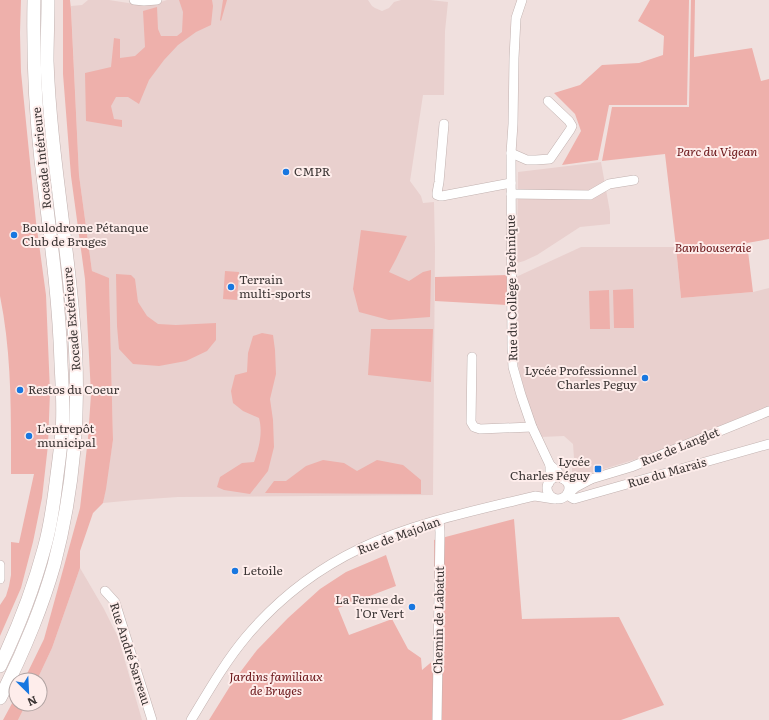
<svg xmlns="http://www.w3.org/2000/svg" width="769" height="720" viewBox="0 0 769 720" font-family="Literata,serif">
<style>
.built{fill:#e9d0ce}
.green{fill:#eeb0ab}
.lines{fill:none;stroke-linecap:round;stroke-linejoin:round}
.minor-casing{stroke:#c1b1af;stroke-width:10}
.highway-casing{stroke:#c1b1af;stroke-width:14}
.minor{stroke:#fff;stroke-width:9}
.highway{stroke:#fff;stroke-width:13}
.poi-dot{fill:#1877e0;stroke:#feedeb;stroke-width:1.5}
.labels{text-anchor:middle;stroke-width:4;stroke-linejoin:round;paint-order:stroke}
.park-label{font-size:12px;font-style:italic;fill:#6a1417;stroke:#feedeb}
.street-label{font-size:12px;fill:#3b3534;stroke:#feedeb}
.poi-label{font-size:12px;fill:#3b3534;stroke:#feedeb;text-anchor:start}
</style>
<rect width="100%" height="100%" fill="#f0e0de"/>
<!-- built -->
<g class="built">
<path d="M 88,0 L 109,0 L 141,5 L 155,4 L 167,0 L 368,0 L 372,6 L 375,8 L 382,11 L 389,8 L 394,2 L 401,0 L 430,0 L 448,2 L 445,31 L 444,95 L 423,95 L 410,181 L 421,196 L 423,203 L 434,202 L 435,248 L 433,495 L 178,497 L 135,500 L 103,503 L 113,440 L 109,279 L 92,271 L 79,175 L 71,6 L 82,5 Z"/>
<path d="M 601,162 L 610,212 L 610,224 L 580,227 L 537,255 L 524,261 L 517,263 L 518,172 Z"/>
<path d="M 581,247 L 676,247 L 681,298 L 753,292 L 769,288 L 769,406 L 643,457 L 578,477 L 572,477 L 572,458 L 574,458 L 573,444 L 564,436 L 540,437 L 525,399 L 517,358 L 514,323 L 516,277 Z"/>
<path d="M 80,568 L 104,609 L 118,637 L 142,720 L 18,720 L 26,704 L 40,704 L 40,680 L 37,680 L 52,648 Z"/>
</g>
<!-- green -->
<g class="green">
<path d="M 0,0 L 21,0 L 20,33 L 21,72 L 36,222 L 46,295 L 50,392 L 48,445 L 42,498 L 33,542 L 21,588 L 0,636 L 0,605 L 6,596 L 9,586 L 11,575 L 11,542 L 19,543 L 34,474 L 11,474 C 11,414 12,355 0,296 Z"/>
<path d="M 63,0 L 70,0 L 71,9 L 79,175 L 92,271 L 109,278 L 113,440 L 106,489 L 103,503 L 93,513 L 80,551 L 80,568 L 52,648 L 37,680 L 24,680 L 44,639 L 80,508 L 88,438 L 91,394 L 85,279 L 71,176 L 63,74 Z"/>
<path d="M 179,0 L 212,0 L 213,6 L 211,25 L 196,32 L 178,45 L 164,60 L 149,80 L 139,104 L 128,97 L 116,97 L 111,106 L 114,119 L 122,120 L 122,127 L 86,121 L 85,73 L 111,67 L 114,38 L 120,39 L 120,58 L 135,56 L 145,47 L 143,11 L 157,7 L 158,29 L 161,36 L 177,36 L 182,32 L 183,12 Z"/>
<path d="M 223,0 L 227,0 L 221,21 L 220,20 Z"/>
<path d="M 650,0 L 689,0 L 687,105 L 609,105 L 598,160 L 562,165 L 581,131 L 575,114 L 554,93 L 580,85 L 602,65 L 639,63 L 663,55 L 664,36 L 638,21 Z"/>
<path d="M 691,0 L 695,0 L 694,57 L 752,48 L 761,81 L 769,79 L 769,239 L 747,243 L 753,292 L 681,298 L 676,247 L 665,154 L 602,161 L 612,107 L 689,107 Z"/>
<path d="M 361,230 L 407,236 L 396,259 L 389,272 L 409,281 L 423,272 L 431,270 L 430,317 L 389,320 L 359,312 L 353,289 Z"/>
<path d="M 225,271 L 239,272 L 237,300 L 223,299 Z"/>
<path d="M 116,274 L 131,275 L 135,279 L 138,302 L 147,316 L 158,324 L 176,325 L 216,323 L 216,340 L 207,351 L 186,361 L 159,366 L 133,364 L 119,349 L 117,326 Z"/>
<path d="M 507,275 L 507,305 L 435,301 L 435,277 Z"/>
<path d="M 633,289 L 634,328 L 614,328 L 613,290 Z"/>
<path d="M 609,290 L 610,329 L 590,329 L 589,291 Z"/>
<path d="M 371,329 L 433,329 L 431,382 L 368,375 Z"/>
<path d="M 262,333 L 273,335 L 275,350 L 276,374 L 270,399 L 273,420 L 274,447 L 268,471 L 250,494 L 224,490 L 217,487 L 220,477 L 242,463 L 254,462 C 259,448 263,433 259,418 L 243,411 L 233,403 L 231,391 L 235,375 L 247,372 L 248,353 L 253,336 Z"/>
<path d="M 323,460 L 344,463 L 357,471 L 377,460 L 403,465 L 421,480 L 421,494 L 265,493 L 274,481 L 286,481 L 306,466 Z"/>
<path d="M 514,519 L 522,619 L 619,617 L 664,705 L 621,720 L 209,720 L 232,683 L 257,650 L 288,618 L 320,589 L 346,572 L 386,555 L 396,586 L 338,608 L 349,635 L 392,619 L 408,649 L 421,658 L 422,670 L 435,659 L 434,540 Z"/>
<path d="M 16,696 L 16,704 L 26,704 L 18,720 L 3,720 Z"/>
</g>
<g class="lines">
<defs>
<g id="minor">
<path d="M 134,0 L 144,1 L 157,0"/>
<path d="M 522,0 L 516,18 L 514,58 L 513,124 L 511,153 L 512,348 L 513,367 L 521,395 L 532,427 L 550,465"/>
<path d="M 444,124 L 439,182 L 437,193 L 437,195 L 440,196 L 442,196 L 511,183"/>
<path d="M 511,153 L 527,160 L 536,160 L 550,159 L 570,130 L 572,126 L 569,121 L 548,101"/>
<path d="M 511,194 L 590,195 L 609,184 L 634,180"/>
<path d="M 472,357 L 471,422 L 474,427 L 480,429 L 532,427"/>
<circle cx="558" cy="488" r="11"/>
<path d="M 591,479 L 576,487 L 567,495 L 572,498 L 574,499 L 769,444"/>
<path d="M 565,480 L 574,481 L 591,479 L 631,467 L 769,411"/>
<path d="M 549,483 L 550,474 L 550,465 L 557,471 L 563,479"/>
<path d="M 0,565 L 0,579"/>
<path d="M 105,591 L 115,602 L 152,720"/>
<path d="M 191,720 C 208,692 225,662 246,637 C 277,600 317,569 361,548 C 414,523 477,510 535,496 L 554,499"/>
<path d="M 437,720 L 440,532 L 439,521"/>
</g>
<g id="highway">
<path d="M 0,666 C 18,628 33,590 44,549 C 51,525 54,500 57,475 C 59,460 61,446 62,431 C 64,408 62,385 61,363 C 59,295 49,227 41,160 C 35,107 33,53 34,0"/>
<path d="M 0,698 C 12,675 23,651 33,626 C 41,606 48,586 54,565 C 75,485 81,400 73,317 C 66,232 50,147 47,61 C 47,41 48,20 48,0"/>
</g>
</defs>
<!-- minor casing -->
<use href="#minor" class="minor-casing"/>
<!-- highway casing -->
<use href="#highway" class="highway-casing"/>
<!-- minor -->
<use href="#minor" class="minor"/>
<!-- highway -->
<use href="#highway" class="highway"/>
</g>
<!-- markers -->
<g class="poi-dot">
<circle cx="286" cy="172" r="4"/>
<circle cx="14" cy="235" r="4"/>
<circle cx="231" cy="287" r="4"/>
<circle cx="645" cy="378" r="4"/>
<circle cx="20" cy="390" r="4"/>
<circle cx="29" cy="436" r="4"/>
<rect x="594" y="465" width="8" height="8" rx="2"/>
<circle cx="235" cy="571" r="4"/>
<circle cx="412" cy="607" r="4"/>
</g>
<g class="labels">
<!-- park labels -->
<g class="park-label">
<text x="717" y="156">Parc du Vigean</text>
<text x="713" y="252">Bambouseraie</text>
<text x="276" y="681">Jardins familiaux<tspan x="276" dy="14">de Bruges</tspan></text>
</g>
<!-- street labels -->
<g class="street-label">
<text transform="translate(42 158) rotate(-96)" y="4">Rocade Intérieure</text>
<text transform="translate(512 288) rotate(-91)" y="4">Rue du Collège Technique</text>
<text transform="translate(72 319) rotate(-95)" y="4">Rocade Extérieure</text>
<text transform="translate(680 447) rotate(-22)" y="4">Rue de Langlet</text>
<text transform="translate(667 473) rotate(-16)" y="4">Rue du Marais</text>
<text transform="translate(399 536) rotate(-20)" y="4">Rue de Majolan</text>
<text transform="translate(439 620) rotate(-89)" y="4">Chemin de Labatut</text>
<text transform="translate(130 654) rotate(72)" y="4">Rue André Sarreau</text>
</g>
<!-- poi labels -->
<g class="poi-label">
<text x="294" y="176">CMPR</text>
<text x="22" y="232">Boulodrome Pétanque<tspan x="22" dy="14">Club de Bruges</tspan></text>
<text x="239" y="284">Terrain<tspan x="239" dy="14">multi-sports</tspan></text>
<text x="637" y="375" text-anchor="end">Lycée Professionnel<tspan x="637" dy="14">Charles Peguy</tspan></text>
<text x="28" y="394">Restos du Coeur</text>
<text x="37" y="433">L'entrepôt<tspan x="37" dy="14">municipal</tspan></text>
<text x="590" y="466" text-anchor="end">Lycée<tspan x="590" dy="14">Charles Péguy</tspan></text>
<text x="243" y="575">Letoile</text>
<text x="404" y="604" text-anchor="end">La Ferme de<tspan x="404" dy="14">l'Or Vert</tspan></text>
</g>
</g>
<!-- north arrow -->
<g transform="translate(28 692) rotate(156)"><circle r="19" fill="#feedeb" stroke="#b0a3a2"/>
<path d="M0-3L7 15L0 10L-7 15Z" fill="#1877e0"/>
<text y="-6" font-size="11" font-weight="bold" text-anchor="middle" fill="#3b3534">N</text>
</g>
</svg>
